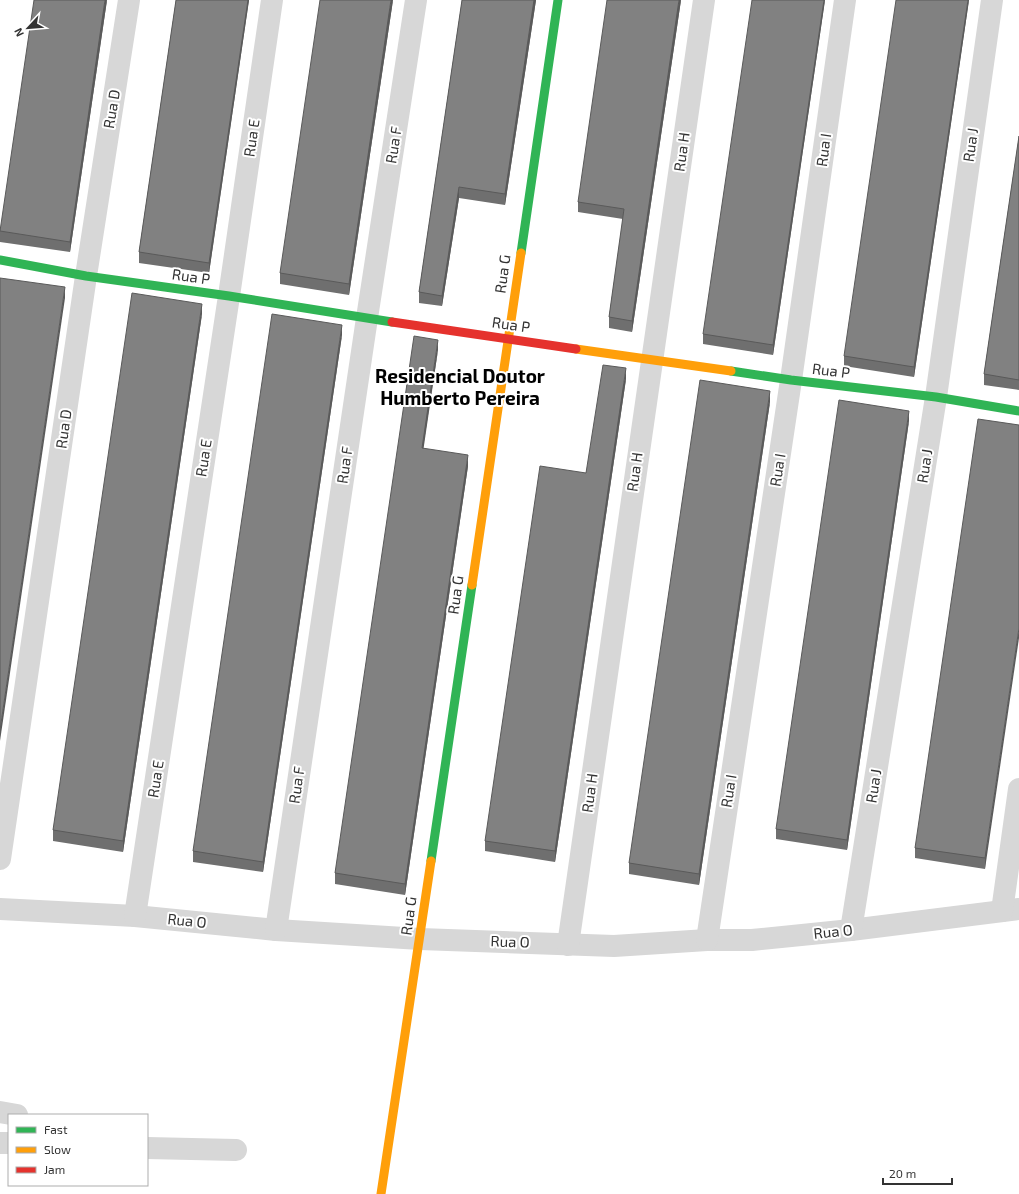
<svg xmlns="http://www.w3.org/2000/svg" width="1019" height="1194" viewBox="0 0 1019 1194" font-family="'Exo 2',sans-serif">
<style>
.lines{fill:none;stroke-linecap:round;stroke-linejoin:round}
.street{stroke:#d7d7d7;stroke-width:22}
.fast{stroke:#30b455;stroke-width:9}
.slow{stroke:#ff9f0a;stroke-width:9}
.jam{stroke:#e5322d;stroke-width:9}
.wall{fill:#6f6f6f}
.shaded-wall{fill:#5a5a5a}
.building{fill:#818181;stroke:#5a5a5a}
.labels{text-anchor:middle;stroke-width:4;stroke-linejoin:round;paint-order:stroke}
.street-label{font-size:15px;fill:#333;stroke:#fff}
.district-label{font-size:19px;font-weight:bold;fill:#000;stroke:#fff}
</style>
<rect width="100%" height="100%" fill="#fff"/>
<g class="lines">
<!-- street -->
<g class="street">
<path d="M 0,859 L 86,276 L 129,0"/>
<path d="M 0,909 L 135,916 L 276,930 L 420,939 L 614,946 L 707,940 L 752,940 L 851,930 L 1019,909"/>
<path d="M 1002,911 L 1019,789"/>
<path d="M 135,916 L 229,296 L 272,0"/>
<path d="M 276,930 L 367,318 L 416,0"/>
<path d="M 851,930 L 936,397 L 992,0"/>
<path d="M 707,940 L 791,380 L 845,0"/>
<path d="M 568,945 L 704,0"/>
<path d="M 0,1112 L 17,1115"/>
<path d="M 0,1143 L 9,1143"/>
<path d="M 147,1148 L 236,1150"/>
</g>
<!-- fast -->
<g class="fast">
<path d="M 521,253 L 558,0"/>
<path d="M 0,260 L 86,276 L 229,296 L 392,322"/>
<path d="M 731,371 L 791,380 L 936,397 L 1019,411"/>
<path d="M 431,861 L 472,585"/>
</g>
<!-- slow -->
<g class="slow">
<path d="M 576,349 L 731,371"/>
<path d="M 472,585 L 521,253"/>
<path d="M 381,1194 L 431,861"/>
</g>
<!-- jam -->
<path class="jam" d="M 392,322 L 576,349"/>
</g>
<!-- wall -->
<g class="wall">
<path d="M 107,0 L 70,252 L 0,242 L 0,229 Z"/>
<path d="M 176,0 L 249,0 L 209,273 L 139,263 L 139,252 Z"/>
<path d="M 393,0 L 349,295 L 280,284 L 280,273 Z"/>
<path d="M 462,0 L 536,0 L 505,205 L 459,198 L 442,306 L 419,303 L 419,292 Z"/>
<path d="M 681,0 L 632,332 L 609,328 L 609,317 L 623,219 L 578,212 L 578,202 Z"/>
<path d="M 825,0 L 773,355 L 703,344 L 703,334 Z"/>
<path d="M 969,0 L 914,377 L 844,366 L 844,356 Z"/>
<path d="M 1019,136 L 1019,390 L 984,385 L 984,374 Z"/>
<path d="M 202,314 L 123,852 L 53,841 L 53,830 Z"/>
<path d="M 342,335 L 263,872 L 193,862 L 193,851 Z"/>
<path d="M 438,350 L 423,448 L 468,466 L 405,895 L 335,884 L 335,873 Z"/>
<path d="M 626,379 L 555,862 L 485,851 L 485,841 L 586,473 Z"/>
<path d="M 770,402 L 699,885 L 629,874 L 629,863 Z"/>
<path d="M 909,421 L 847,850 L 776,839 L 776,829 Z"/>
<path d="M 1019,425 L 985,869 L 915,858 L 915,848 Z"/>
</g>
<!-- shaded-wall -->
<g class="shaded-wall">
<path d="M 105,0 L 107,0 L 70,252 L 70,242 Z"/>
<path d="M 248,0 L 249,0 L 209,273 L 209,263 Z"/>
<path d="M 391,0 L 393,0 L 349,295 L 349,284 Z"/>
<path d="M 534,0 L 536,0 L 505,205 L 505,194 Z"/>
<path d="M 679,0 L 681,0 L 632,332 L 632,321 Z"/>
<path d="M 824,0 L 825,0 L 773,355 L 773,345 Z"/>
<path d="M 968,0 L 969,0 L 914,377 L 914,367 Z"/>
<path d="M 459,187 L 459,198 L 442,306 L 442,296 Z"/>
<path d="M 65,287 L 65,298 L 0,741 L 0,730 Z"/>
<path d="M 202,304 L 202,314 L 123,852 L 123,841 Z"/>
<path d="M 342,325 L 342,335 L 263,872 L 263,862 Z"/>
<path d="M 438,340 L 438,350 L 422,459 L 422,448 Z"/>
<path d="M 626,368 L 626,379 L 555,862 L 555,851 Z"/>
<path d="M 770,391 L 770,402 L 699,885 L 699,874 Z"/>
<path d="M 909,411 L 909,421 L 847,850 L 847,840 Z"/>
<path d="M 468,455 L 468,466 L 405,895 L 405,884 Z"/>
<path d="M 1019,628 L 1019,638 L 985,869 L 985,858 Z"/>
</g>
<!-- building -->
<g class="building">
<path d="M 34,0 L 105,0 L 70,242 L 0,231 Z"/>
<path d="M 176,0 L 248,0 L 209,263 L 139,252 Z"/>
<path d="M 320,0 L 391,0 L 349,284 L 280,273 Z"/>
<path d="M 462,0 L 534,0 L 505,194 L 459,187 L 442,296 L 419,292 Z"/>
<path d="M 607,0 L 679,0 L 632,321 L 609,317 L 624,209 L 578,202 Z"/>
<path d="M 752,0 L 824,0 L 773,345 L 703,334 Z"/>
<path d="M 896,0 L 968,0 L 914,367 L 844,356 Z"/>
<path d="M 1019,136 L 1019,380 L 984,374 Z"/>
<path d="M 0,278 L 65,287 L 0,730 Z"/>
<path d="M 132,293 L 202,304 L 123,841 L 53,830 Z"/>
<path d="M 272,314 L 342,325 L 263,862 L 193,851 Z"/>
<path d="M 414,336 L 438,340 L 422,448 L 468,455 L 405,884 L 335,873 Z"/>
<path d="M 603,365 L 626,368 L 555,851 L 485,841 L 540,466 L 586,473 Z"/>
<path d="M 700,380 L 770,391 L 699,874 L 629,863 Z"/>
<path d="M 839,400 L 909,411 L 847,840 L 776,829 Z"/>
<path d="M 978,419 L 1019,425 L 1019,628 L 985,858 L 915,848 Z"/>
</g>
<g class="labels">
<!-- street labels -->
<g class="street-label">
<text transform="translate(112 109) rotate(-81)" y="5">Rua D</text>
<text transform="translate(252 138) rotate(-82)" y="5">Rua E</text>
<text transform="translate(394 145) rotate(-81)" y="5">Rua F</text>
<text transform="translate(971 145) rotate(-82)" y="5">Rua J</text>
<text transform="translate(824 150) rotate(-82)" y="5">Rua I</text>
<text transform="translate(682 152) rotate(-82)" y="5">Rua H</text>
<text transform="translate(503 274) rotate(-82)" y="5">Rua G</text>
<text transform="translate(191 277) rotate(8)" y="5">Rua P</text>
<text transform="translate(511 325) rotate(8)" y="5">Rua P</text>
<text transform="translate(831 371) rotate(7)" y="5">Rua P</text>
<text transform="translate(64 429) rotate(-82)" y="5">Rua D</text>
<text transform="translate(204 458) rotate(-81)" y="5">Rua E</text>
<text transform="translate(345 465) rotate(-82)" y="5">Rua F</text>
<text transform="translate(925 466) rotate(-81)" y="5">Rua J</text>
<text transform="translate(778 470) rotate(-81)" y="5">Rua I</text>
<text transform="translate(635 472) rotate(-82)" y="5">Rua H</text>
<text transform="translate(456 595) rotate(-82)" y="5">Rua G</text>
<text transform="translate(156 779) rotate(-81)" y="5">Rua E</text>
<text transform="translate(297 785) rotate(-82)" y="5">Rua F</text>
<text transform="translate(874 786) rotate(-81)" y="5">Rua J</text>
<text transform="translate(729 791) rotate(-81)" y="5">Rua I</text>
<text transform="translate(590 793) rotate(-82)" y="5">Rua H</text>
<text transform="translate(409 916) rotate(-82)" y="5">Rua G</text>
<text transform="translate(187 921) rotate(6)" y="5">Rua O</text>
<text transform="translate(833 932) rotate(-6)" y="5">Rua O</text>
<text transform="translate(510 942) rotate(2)" y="5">Rua O</text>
</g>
<!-- district labels -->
<g class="district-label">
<text x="460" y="383">Residencial Doutor<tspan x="460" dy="22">Humberto Pereira</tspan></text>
</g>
</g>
<!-- legend -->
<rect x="8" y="1114" width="140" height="72" fill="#ffffff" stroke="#adadad"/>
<rect x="16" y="1127" width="20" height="6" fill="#30b455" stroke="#adadad"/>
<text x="44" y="1134" font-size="12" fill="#333333">Fast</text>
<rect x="16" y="1147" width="20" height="6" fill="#ff9f0a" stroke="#adadad"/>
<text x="44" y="1154" font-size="12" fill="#333333">Slow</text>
<rect x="16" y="1167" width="20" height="6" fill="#e5322d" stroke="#adadad"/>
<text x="44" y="1174" font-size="12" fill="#333333">Jam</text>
<!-- north arrow -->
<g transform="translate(28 28) rotate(244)" stroke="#ffffff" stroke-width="3" paint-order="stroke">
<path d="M0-3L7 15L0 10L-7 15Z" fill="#333333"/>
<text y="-6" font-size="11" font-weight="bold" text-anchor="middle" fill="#333333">N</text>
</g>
<!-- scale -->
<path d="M883 1178v6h69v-6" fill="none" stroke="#333333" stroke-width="2"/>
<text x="889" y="1178" font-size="12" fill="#333333" stroke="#ffffff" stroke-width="3" paint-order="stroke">20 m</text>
</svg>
